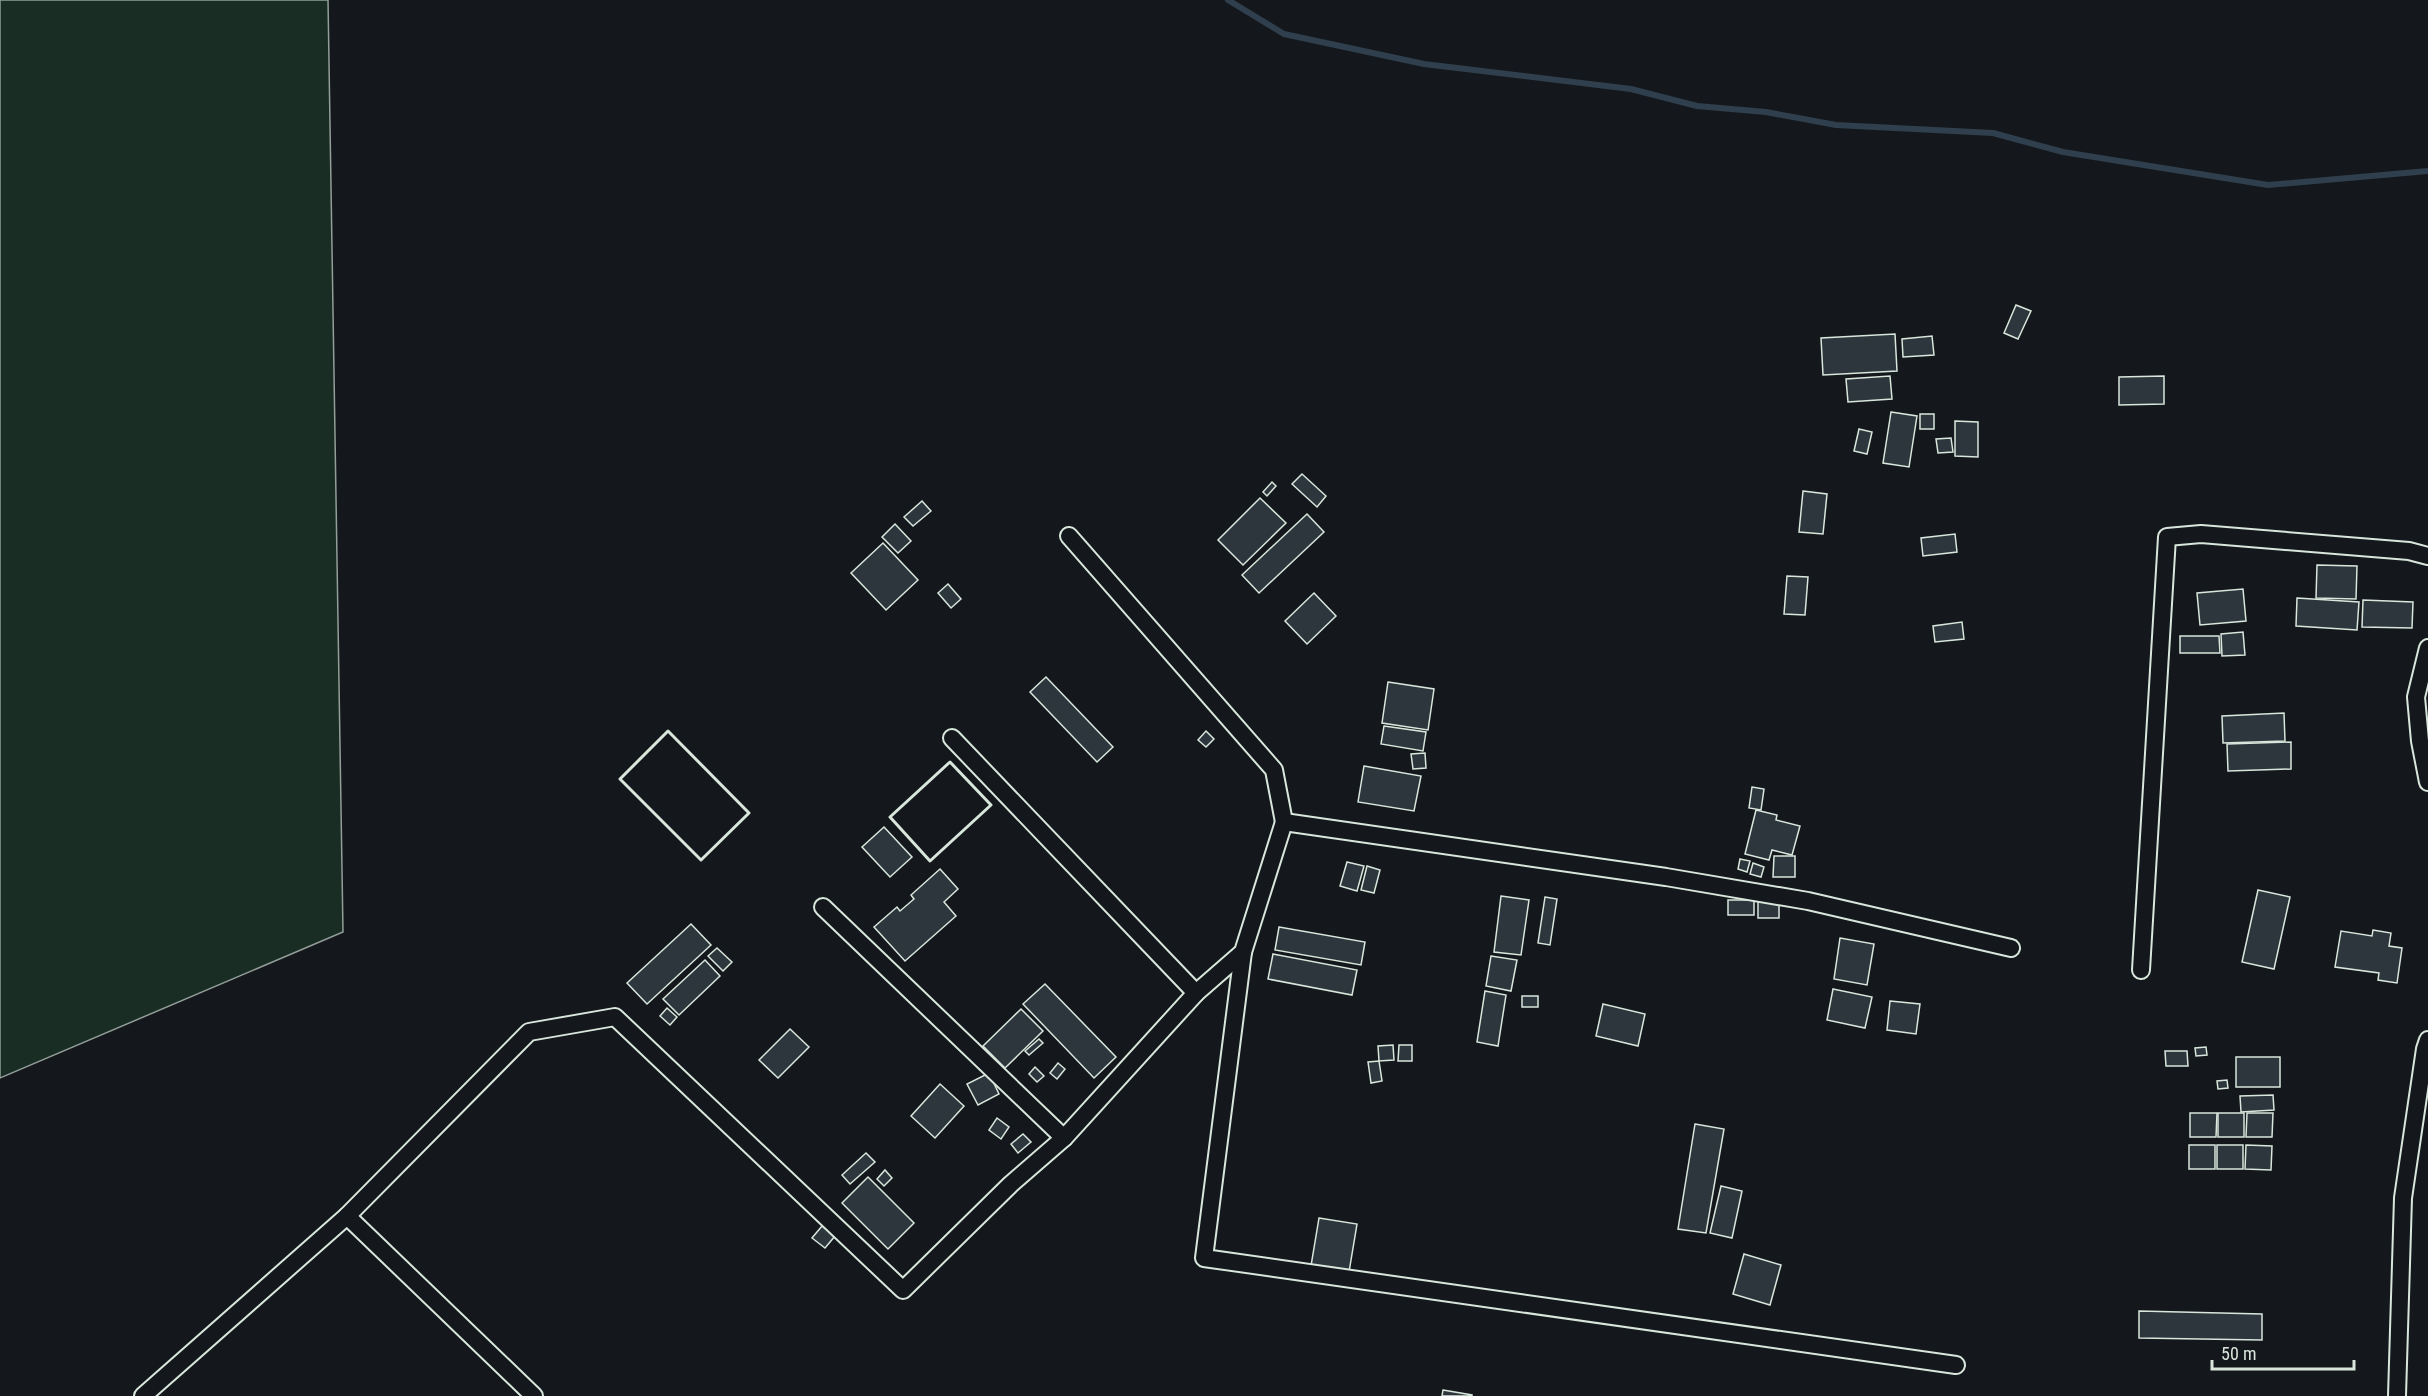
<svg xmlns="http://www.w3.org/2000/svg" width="2428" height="1396" viewBox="0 0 2428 1396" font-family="'Roboto Condensed',sans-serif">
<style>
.green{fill:#1a2d24;stroke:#939e99;stroke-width:1.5}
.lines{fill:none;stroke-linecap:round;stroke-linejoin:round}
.stream{stroke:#2f3f4d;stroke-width:6}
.building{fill:#2c363c;stroke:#d8e6dc;stroke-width:1.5}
.street-casing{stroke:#d8e6dc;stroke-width:20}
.street{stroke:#14181c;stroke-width:16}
.wall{stroke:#d8e6dc;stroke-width:3}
</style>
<rect width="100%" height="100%" fill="#14181c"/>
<!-- green -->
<path class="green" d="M 0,0 L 328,0 L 343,932 L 0,1078 Z"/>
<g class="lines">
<!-- stream -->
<path class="stream" d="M 1228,0 L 1284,34 L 1424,64 L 1631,89 L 1697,106 L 1766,112 L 1836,125 L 1993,133 L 2063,152 L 2268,185 L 2428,171"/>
</g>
<!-- building -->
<g class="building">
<path d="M 2016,305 L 2031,311 L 2018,339 L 2004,333 Z"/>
<path d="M 1895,334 L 1897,371 L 1823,375 L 1821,338 Z"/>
<path d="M 1932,336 L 1934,355 L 1903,357 L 1902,339 Z"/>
<path d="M 1890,376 L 1892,399 L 1848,402 L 1846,379 Z"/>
<path d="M 2164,376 L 2164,404 L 2119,405 L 2119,377 Z"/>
<path d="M 1891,412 L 1917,416 L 1909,467 L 1883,463 Z"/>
<rect x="1920" y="414" width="14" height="15"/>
<path d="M 1955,421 L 1978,422 L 1978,457 L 1955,456 Z"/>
<path d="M 1859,429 L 1872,432 L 1867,454 L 1854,451 Z"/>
<path d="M 1951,438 L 1953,452 L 1938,453 L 1936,439 Z"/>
<path d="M 1302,474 L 1326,496 L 1317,507 L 1292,484 Z"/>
<path d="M 1272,482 L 1276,486 L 1267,496 L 1263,492 Z"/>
<path d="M 1803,491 L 1827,494 L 1823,534 L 1799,532 Z"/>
<path d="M 1260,498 L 1286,523 L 1243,565 L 1218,540 Z"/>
<path d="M 922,501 L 931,511 L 913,526 L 904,517 Z"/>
<path d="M 1307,514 L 1324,532 L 1259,593 L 1242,575 Z"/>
<path d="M 895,524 L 911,541 L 898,553 L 882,537 Z"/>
<path d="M 1955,534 L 1957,552 L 1923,556 L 1921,538 Z"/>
<path d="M 883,543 L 918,580 L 886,610 L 851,573 Z"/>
<path d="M 2317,565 L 2357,566 L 2356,599 L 2316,598 Z"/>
<path d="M 1787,576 L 1808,577 L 1805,615 L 1784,614 Z"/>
<path d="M 948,584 L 961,599 L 951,608 L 938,593 Z"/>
<path d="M 2243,589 L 2246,621 L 2200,625 L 2197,593 Z"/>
<path d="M 1314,593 L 1336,616 L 1307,644 L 1285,621 Z"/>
<path d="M 2297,598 L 2359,602 L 2357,630 L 2296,626 Z"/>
<path d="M 2363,600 L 2413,602 L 2412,628 L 2362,627 Z"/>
<path d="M 1962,622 L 1964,639 L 1935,642 L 1933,626 Z"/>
<path d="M 2243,632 L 2245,655 L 2222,656 L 2221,634 Z"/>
<path d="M 2180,636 L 2219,636 L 2220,653 L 2180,653 Z"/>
<path d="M 1046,677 L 1113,747 L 1097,762 L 1030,692 Z"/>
<path d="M 1388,682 L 1434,689 L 1428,730 L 1382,723 Z"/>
<path d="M 2284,713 L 2285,741 L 2223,743 L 2222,716 Z"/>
<path d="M 1384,726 L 1426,732 L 1423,751 L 1381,744 Z"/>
<path d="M 1206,731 L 1214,739 L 1206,747 L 1198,740 Z"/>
<path d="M 2291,742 L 2291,769 L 2228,771 L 2227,744 Z"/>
<path d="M 1425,753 L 1426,768 L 1413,769 L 1411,754 Z"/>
<path d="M 1364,766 L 1421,776 L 1414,811 L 1358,802 Z"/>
<path d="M 1752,787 L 1764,789 L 1761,810 L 1749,808 Z"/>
<path d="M 1756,810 L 1777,815 L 1776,820 L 1800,826 L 1792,855 L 1772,850 L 1769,860 L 1745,854 Z"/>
<path d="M 884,827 L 912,857 L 890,877 L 862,847 Z"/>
<path d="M 1774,856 L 1795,856 L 1795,877 L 1773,877 Z"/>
<path d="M 1740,859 L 1750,861 L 1747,872 L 1738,869 Z"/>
<path d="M 1347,862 L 1364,866 L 1357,891 L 1340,886 Z"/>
<path d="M 1753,863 L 1764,867 L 1761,877 L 1750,874 Z"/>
<path d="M 1367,866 L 1380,870 L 1374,893 L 1361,890 Z"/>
<path d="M 940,869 L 958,889 L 944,902 L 956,916 L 905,961 L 874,927 L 897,907 L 900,911 L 914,899 L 911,895 Z"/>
<path d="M 2258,890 L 2290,897 L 2274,969 L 2242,962 Z"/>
<path d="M 1501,896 L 1529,900 L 1521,955 L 1494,952 Z"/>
<path d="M 1545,897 L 1557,899 L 1550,945 L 1538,943 Z"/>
<rect x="1728" y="900" width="26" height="15"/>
<rect x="1758" y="900" width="21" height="18"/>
<path d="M 691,924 L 711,945 L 647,1004 L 627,983 Z"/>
<path d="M 1279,927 L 1365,942 L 1361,965 L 1275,950 Z"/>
<path d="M 2373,930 L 2391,933 L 2389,946 L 2402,948 L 2397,983 L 2378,980 L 2379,973 L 2335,967 L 2341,931 L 2372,936 Z"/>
<path d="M 1840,938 L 1874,944 L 1867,985 L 1834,979 Z"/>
<path d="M 717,948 L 732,962 L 723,971 L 708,956 Z"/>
<path d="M 1273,954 L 1357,970 L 1352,995 L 1268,979 Z"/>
<path d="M 1491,956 L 1517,960 L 1511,991 L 1486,986 Z"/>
<path d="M 705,960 L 720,976 L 679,1015 L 663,999 Z"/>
<path d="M 1045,984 L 1116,1057 L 1094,1078 L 1023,1004 Z"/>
<path d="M 1833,989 L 1872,997 L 1865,1028 L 1827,1020 Z"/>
<path d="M 1485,991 L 1506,995 L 1498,1046 L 1477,1042 Z"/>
<rect x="1522" y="996" width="16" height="11"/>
<path d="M 1890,1001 L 1920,1004 L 1916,1034 L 1887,1030 Z"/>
<path d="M 1603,1004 L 1645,1014 L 1638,1046 L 1596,1036 Z"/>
<path d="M 667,1008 L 677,1017 L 670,1025 L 660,1016 Z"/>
<path d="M 1021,1009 L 1043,1031 L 1005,1068 L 983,1046 Z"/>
<path d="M 790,1029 L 809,1047 L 778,1078 L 759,1060 Z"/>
<path d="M 1039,1039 L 1043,1043 L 1029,1055 L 1025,1051 Z"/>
<path d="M 1393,1045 L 1394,1060 L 1379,1061 L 1378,1046 Z"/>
<path d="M 1399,1045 L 1412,1045 L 1412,1061 L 1398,1061 Z"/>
<path d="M 2206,1047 L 2207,1055 L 2196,1056 L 2195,1048 Z"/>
<path d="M 2165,1051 L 2187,1051 L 2188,1066 L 2166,1066 Z"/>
<rect x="2236" y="1057" width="44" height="30"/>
<path d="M 1379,1061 L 1382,1081 L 1371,1083 L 1368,1062 Z"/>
<path d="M 1058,1063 L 1065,1069 L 1057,1079 L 1050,1073 Z"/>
<path d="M 1035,1067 L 1044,1076 L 1037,1082 L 1029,1074 Z"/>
<path d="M 989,1073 L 999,1094 L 978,1105 L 967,1084 Z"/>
<path d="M 2227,1080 L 2228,1088 L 2218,1089 L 2217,1081 Z"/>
<path d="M 940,1084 L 964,1106 L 935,1138 L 911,1116 Z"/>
<path d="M 2273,1095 L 2274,1110 L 2241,1112 L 2240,1096 Z"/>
<path d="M 2190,1113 L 2217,1113 L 2216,1137 L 2190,1137 Z"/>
<rect x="2218" y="1113" width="26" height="24"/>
<path d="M 2247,1113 L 2273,1113 L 2272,1137 L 2246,1137 Z"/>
<path d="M 997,1118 L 1009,1127 L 1001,1139 L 989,1130 Z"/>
<path d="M 1695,1124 L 1724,1129 L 1706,1233 L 1678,1229 Z"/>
<path d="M 1023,1134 L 1031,1142 L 1018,1153 L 1011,1144 Z"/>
<rect x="2189" y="1145" width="26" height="24"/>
<rect x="2217" y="1145" width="26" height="24"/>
<path d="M 2246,1145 L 2272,1146 L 2271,1170 L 2245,1169 Z"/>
<path d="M 866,1153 L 875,1162 L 850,1184 L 842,1175 Z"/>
<path d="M 885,1170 L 892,1178 L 884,1186 L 877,1179 Z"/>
<path d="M 868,1177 L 914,1223 L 888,1249 L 842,1203 Z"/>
<path d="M 1721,1186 L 1742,1191 L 1732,1238 L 1710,1233 Z"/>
<path d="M 1319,1218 L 1357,1224 L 1349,1272 L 1311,1266 Z"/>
<path d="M 822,1226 L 835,1236 L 825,1248 L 812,1238 Z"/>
<path d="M 1744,1254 L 1781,1265 L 1770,1305 L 1733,1294 Z"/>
<path d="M 2139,1311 L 2262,1314 L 2262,1340 L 2139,1338 Z"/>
<path d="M 1443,1390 L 1472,1395 L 1472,1396 L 1442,1396 Z"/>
</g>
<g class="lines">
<defs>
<g id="street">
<path d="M 1069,536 L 1274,770 L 1284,822"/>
<path d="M 2428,648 L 2416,697 L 2420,741 L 2428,782"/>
<path d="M 952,738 L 1196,993"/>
<path d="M 823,907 L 1064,1138"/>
<path d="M 1243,952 L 1204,1258 L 1956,1365"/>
<path d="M 2141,970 L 2167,537 L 2201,534 L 2409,551 L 2428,556"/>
<path d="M 347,1216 L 529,1032 L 615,1017 L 903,1290 L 1011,1184 L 1064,1138 L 1196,993 L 1243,952 L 1284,822 L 1666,877 L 1808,901 L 2011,948"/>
<path d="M 143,1396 L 347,1216 L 534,1396"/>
<path d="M 2397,1396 L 2403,1198 L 2425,1049 L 2428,1040"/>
</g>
</defs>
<!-- street casing -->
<use href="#street" class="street-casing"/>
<!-- street -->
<use href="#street" class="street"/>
<!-- wall -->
<g class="wall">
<path d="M 668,731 L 749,813 L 701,860 L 620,779 Z"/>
<path d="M 950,762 L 991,805 L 930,861 L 890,817 Z"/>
</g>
</g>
<!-- scale -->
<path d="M2212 1360v9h142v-9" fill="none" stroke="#d8e6dc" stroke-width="3"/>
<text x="2221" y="1360" font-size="18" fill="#d8e6dc" stroke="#14181c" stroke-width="4.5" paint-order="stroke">50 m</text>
</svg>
